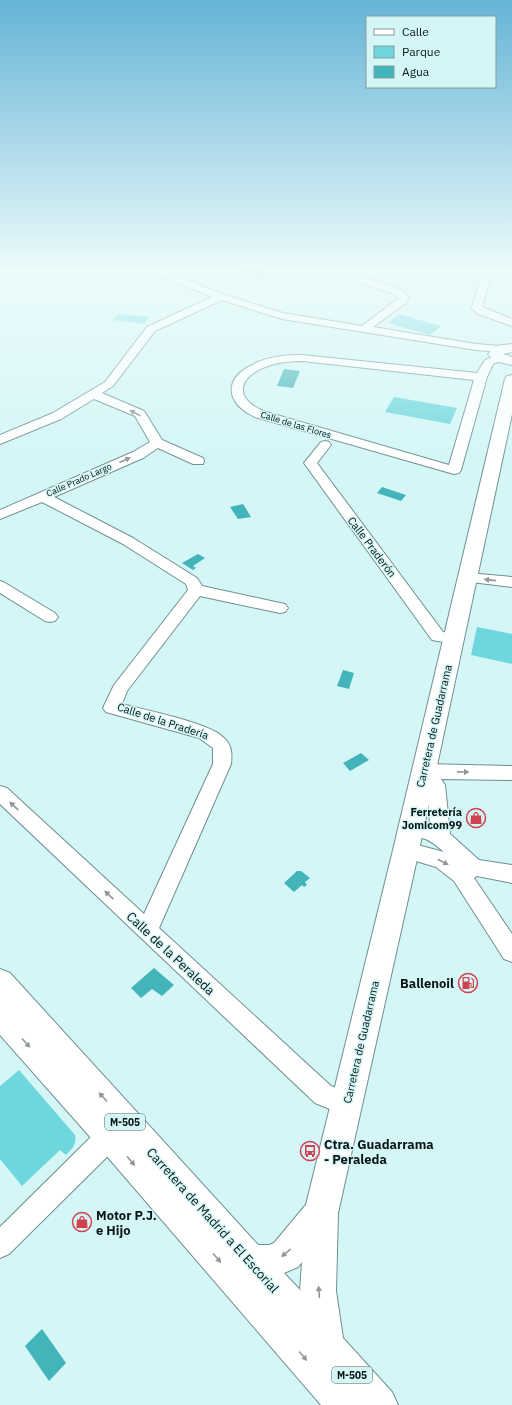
<svg xmlns="http://www.w3.org/2000/svg" width="512" height="1405" viewBox="0 0 512 1405" font-family="'IBM Plex Sans',sans-serif">
<style>
.green{fill:#6ed7dd}
.water{fill:#42b4ba}
.lines{fill:none;stroke-linecap:round;stroke-linejoin:round}
.minor-casing{stroke:#708f90;stroke-width:2}
.secondary-casing{stroke:#708f90;stroke-width:2}
.trunk-casing{stroke:#708f90;stroke-width:2}
.minor{fill:#fff;fill-rule:evenodd}
.secondary{fill:#fff;fill-rule:evenodd}
.trunk{fill:#fff;fill-rule:evenodd}
.oneway{fill:#919697}
.labels{text-anchor:middle;stroke-width:3;stroke-linejoin:round;paint-order:stroke}
.far-street-label{font-size:9px;fill:#0a1617;stroke:#d4f6f7}
.shield{fill:#d4f6f7;stroke:#47595a;stroke-width:1}
.shield-label{font-size:10px;font-weight:bold;fill:#0a1617}
.street-label{font-size:11px;fill:#0a1617;stroke:#d4f6f7}
.poi-label{font-size:11px;font-weight:bold;fill:#0a1617;stroke:#d4f6f7;text-anchor:end}
.near-street-label{font-size:13px;fill:#0a1617;stroke:#d4f6f7}
.near-poi-label{font-size:13px;font-weight:bold;fill:#0a1617;stroke:#d4f6f7;text-anchor:start}
</style>
<rect width="100%" height="100%" fill="#d4f6f7"/>
<!-- green -->
<g class="green">
<path d="M 118,314 L 149,317 L 144,324 L 113,320 Z"/>
<path d="M 399,314 L 441,326 L 430,335 L 388,323 Z"/>
<path d="M 394,397 L 457,408 L 450,424 L 385,412 Z"/>
<path d="M 477,627 L 512,634 L 512,664 L 471,655 Z"/>
<path d="M 19,1070 L 75,1135 C 77,1144 72,1149 66,1155 L 60,1150 L 22,1186 L 0,1159 L 0,1086 Z"/>
</g>
<!-- water -->
<g class="water">
<path d="M 246,268 L 254,268 L 270,274 L 261,279 L 240,272 Z"/>
<path d="M 284,369 L 300,371 L 293,388 L 277,386 Z"/>
<path d="M 382,487 L 406,495 L 401,501 L 377,493 Z"/>
<path d="M 243,504 L 251,517 L 238,519 L 230,507 Z"/>
<path d="M 198,554 L 205,558 L 193,566 L 196,568 L 193,570 L 182,563 Z"/>
<path d="M 343,670 L 354,673 L 349,689 L 337,686 Z"/>
<path d="M 361,753 L 369,760 L 350,771 L 343,763 Z"/>
<path d="M 297,871 L 301,871 L 310,878 L 305,882 L 307,885 L 304,887 L 302,885 L 294,892 L 284,883 Z"/>
<path d="M 154,968 L 174,985 L 162,996 L 152,989 L 141,998 L 131,988 Z"/>
<path d="M 42,1329 L 66,1363 L 49,1381 L 25,1346 Z"/>
</g>
<g class="lines">
<defs>
<g id="minor">
<path d="M 141,268 L 156,268 L 225,295 L 283,313 L 362,326 L 399,298 L 394,294 L 321,270 L 319,268 L 335,268 L 402,290 L 409,297 L 406,303 L 373,327 L 476,344 L 500,346 L 505,349 L 500,352 L 476,350 L 282,319 L 222,300 L 155,331 L 113,386 L 102,393 L 144,411 L 162,440 L 203,458 L 204,461 L 203,464 L 193,464 L 158,448 L 143,458 L 54,497 L 133,538 L 197,578 L 202,586 L 280,603 L 285,604 L 288,608 L 285,612 L 280,613 L 200,596 L 127,691 L 122,704 C 145,710 211,723 224,738 C 232,745 232,754 231,764 L 159,928 L 331,1086 L 355,1096 L 359,1104 L 355,1112 L 347,1116 L 315,1103 L 0,804 L 0,786 L 7,788 L 144,914 L 213,764 L 213,748 L 199,738 L 106,712 L 103,708 L 114,685 L 188,590 L 186,584 L 123,544 L 42,502 L 0,519 L 0,510 L 133,452 L 150,442 L 135,416 L 94,399 L 61,419 L 0,444 L 0,435 L 53,413 L 105,382 L 147,327 L 212,297 Z"/>
<path d="M 483,268 L 493,268 L 482,307 L 512,319 L 512,326 L 478,314 L 472,308 Z"/>
<path d="M 302,355 L 477,373 L 485,360 L 499,355 L 505,358 L 503,360 L 493,364 L 487,377 L 461,470 L 459,473 L 454,474 L 255,417 C 225,403 223,378 254,364 C 269,356 286,355 302,355 ZM 302,361 L 474,380 L 449,465 L 263,411 C 230,396 241,374 271,365 C 281,362 292,361 302,361 Z"/>
<path d="M 325,441 L 329,442 L 331,445 L 317,463 L 443,632 L 460,635 L 462,639 L 460,643 L 454,644 L 432,640 L 304,463 L 321,442 Z"/>
<path d="M 468,573 L 512,577 L 512,587 L 463,581 L 461,578 L 463,575 Z"/>
<path d="M 0,581 L 5,583 L 55,613 L 58,617 L 55,621 L 50,622 L 45,621 L 0,593 Z"/>
<path d="M 424,764 L 512,766 L 512,780 L 441,779 L 445,785 L 450,834 L 479,860 L 512,865 L 512,883 L 477,876 L 474,878 L 512,934 L 512,962 L 504,959 L 454,881 L 436,867 L 399,856 L 396,850 L 399,844 L 406,842 L 444,852 C 438,847 431,840 422,838 C 416,836 410,838 403,836 L 400,830 L 403,824 C 412,821 421,821 430,824 L 427,787 L 415,771 L 418,766 Z"/>
<path d="M 110,1124 L 119,1127 L 122,1136 L 119,1145 L 9,1254 L 0,1258 L 0,1227 L 101,1127 Z"/>
</g>
<g id="secondary">
<path d="M 512,344 L 512,352 L 503,354 L 512,357 L 512,365 L 494,361 L 488,354 L 495,346 Z"/>
<path d="M 512,375 L 512,414 L 419,850 L 338,1213 L 333,1225 L 321,1230 L 309,1225 L 304,1213 L 393,850 L 505,379 L 507,376 Z"/>
</g>
<path id="trunk" d="M 0,969 L 10,973 L 258,1245 L 269,1245 L 274,1243 L 309,1201 L 321,1196 L 333,1201 L 338,1213 L 336,1291 L 343,1338 L 392,1392 L 398,1405 L 321,1405 L 99,1147 L 0,1035 ZM 302,1262 L 300,1291 L 301,1291 L 284,1273 L 298,1267 Z"/>
</defs>
<!-- minor casing -->
<use href="#minor" class="minor-casing"/>
<!-- secondary casing -->
<use href="#secondary" class="secondary-casing"/>
<!-- trunk casing -->
<use href="#trunk" class="trunk-casing"/>
<!-- minor -->
<use href="#minor" class="minor"/>
<!-- secondary -->
<use href="#secondary" class="secondary"/>
<!-- trunk -->
<use href="#trunk" class="trunk"/>
</g>
<!-- one-way arrows -->
<defs><path id="oneway-solid" d="M-6-.8H1V-3.2L6.5 0L1 3.2V.8H-6Z"/></defs>
<g class="oneway">
<use href="#oneway-solid" transform="translate(135 413) rotate(-152)"/>
<use href="#oneway-solid" transform="translate(125 460) rotate(-24)"/>
<use href="#oneway-solid" transform="translate(490 580) rotate(-174)"/>
<use href="#oneway-solid" transform="translate(463 772) rotate(1)"/>
<use href="#oneway-solid" transform="translate(14 806) rotate(-137)"/>
<use href="#oneway-solid" transform="translate(443 862) rotate(28)"/>
<use href="#oneway-solid" transform="translate(109 895) rotate(-137)"/>
<use href="#oneway-solid" transform="translate(26 1043) rotate(48)"/>
<use href="#oneway-solid" transform="translate(103 1097) rotate(-132)"/>
<use href="#oneway-solid" transform="translate(131 1161) rotate(49)"/>
<use href="#oneway-solid" transform="translate(286 1253) rotate(141)"/>
<use href="#oneway-solid" transform="translate(217 1258) rotate(49)"/>
<use href="#oneway-solid" transform="translate(319 1292) rotate(-94)"/>
<use href="#oneway-solid" transform="translate(303 1356) rotate(49)"/>
</g>
<!-- sky -->
<linearGradient id="sky" x2="0" y2="1"><stop stop-color="#65b4d6"/><stop offset="0.58" stop-color="#ecfbfb"/><stop offset="1" stop-color="#ecfbfb" stop-opacity="0"/></linearGradient>
<rect width="512" height="465" fill="url(#sky)"/>
<!-- icons -->
<defs>
<symbol id="shop-ring" viewBox="-11 -11 22 22"><circle r="9.5" fill="#d4f6f7" stroke="#d2424e" stroke-width="1.5"/><path d="M-5-2.5h2.3a2.7 3.5 0 0 1 5.4 0H5L5.5 6h-11ZM-1.5-2.5h3a1.5 2.3 0 0 0-3 0Z" fill="#d2424e"/></symbol>
<symbol id="fuel-ring" viewBox="-11 -11 22 22"><circle r="9.5" fill="#d4f6f7" stroke="#d2424e" stroke-width="1.5"/><path d="M-5.5-6h7V0h2V4h1.3V-2.5L3-4.5l.8-.8L6-3V5H2.5V1h-1V6h-7ZM-4.2-4.7v3.2H.2V-4.7Z" fill="#d2424e"/></symbol>
<symbol id="bus-ring" viewBox="-11 -11 22 22"><circle r="9.5" fill="#d4f6f7" stroke="#d2424e" stroke-width="1.5"/><path d="M-5-6H5V4H4V6H2V4H-2V6H-4V4H-5ZM-3.5-4V0h7V-4ZM-3.5 1.2v1.5H-2V1.2ZM2 1.2v1.5H3.5V1.2Z" fill="#d2424e"/></symbol>
</defs>
<g fill-rule="evenodd">
<use href="#shop-ring" x="465" y="807" width="22" height="22"/>
<use href="#fuel-ring" x="457" y="972" width="22" height="22"/>
<use href="#bus-ring" x="299" y="1140" width="22" height="22"/>
<use href="#shop-ring" x="71" y="1211" width="22" height="22"/>
</g>
<g class="labels">
<!-- far-street labels -->
<g class="far-street-label">
<text transform="translate(296 425) rotate(17)" y="3">Calle de las Flores</text>
<text transform="translate(79 480) rotate(-24)" y="3">Calle Prado Largo</text>
</g>
<!-- shield labels -->
<g class="shield">
<rect x="105" y="1114" width="40" height="16" rx="3"/>
<rect x="332" y="1367" width="40" height="16" rx="3"/>
</g>
<g class="shield-label">
<text x="125" y="1126">M-505</text>
<text x="352" y="1379">M-505</text>
</g>
<!-- street labels -->
<g class="street-label">
<text transform="translate(372 547) rotate(53)" y="4">Calle Praderón</text>
<text transform="translate(163 721) rotate(18)" y="4">Calle de la Pradería</text>
<text transform="translate(434 726) rotate(-77)" y="4">Carretera de Guadarrama</text>
<text transform="translate(361 1042) rotate(-77)" y="4">Carretera de Guadarrama</text>
</g>
<!-- poi labels -->
<g class="poi-label">
<text x="462" y="816">Ferretería<tspan x="462" dy="13">Jomicom99</tspan></text>
</g>
<!-- near-street labels -->
<g class="near-street-label">
<text transform="translate(171 953) rotate(43)" y="5">Calle de la Peraleda</text>
<text transform="translate(213 1220) rotate(48)" y="5">Carretera de Madrid a El Escorial</text>
</g>
<!-- near-poi labels -->
<g class="near-poi-label">
<text x="454" y="988" text-anchor="end">Ballenoil</text>
<text x="324" y="1149">Ctra. Guadarrama<tspan x="324" dy="15">- Peraleda</tspan></text>
<text x="96" y="1220">Motor P.J.<tspan x="96" dy="15">e Hijo</tspan></text>
</g>
</g>
<!-- legend -->
<rect x="366" y="16" width="130" height="72" fill="#d4f6f7" stroke="#839c9d"/>
<rect x="374" y="29" width="20" height="6" fill="#ffffff" stroke="#839c9d"/>
<text x="402" y="36" font-size="12" fill="#0a1617">Calle</text>
<rect x="374" y="46" width="20" height="12" fill="#6ed7dd" stroke="#839c9d"/>
<text x="402" y="56" font-size="12" fill="#0a1617">Parque</text>
<rect x="374" y="66" width="20" height="12" fill="#42b4ba" stroke="#839c9d"/>
<text x="402" y="76" font-size="12" fill="#0a1617">Agua</text>
</svg>
